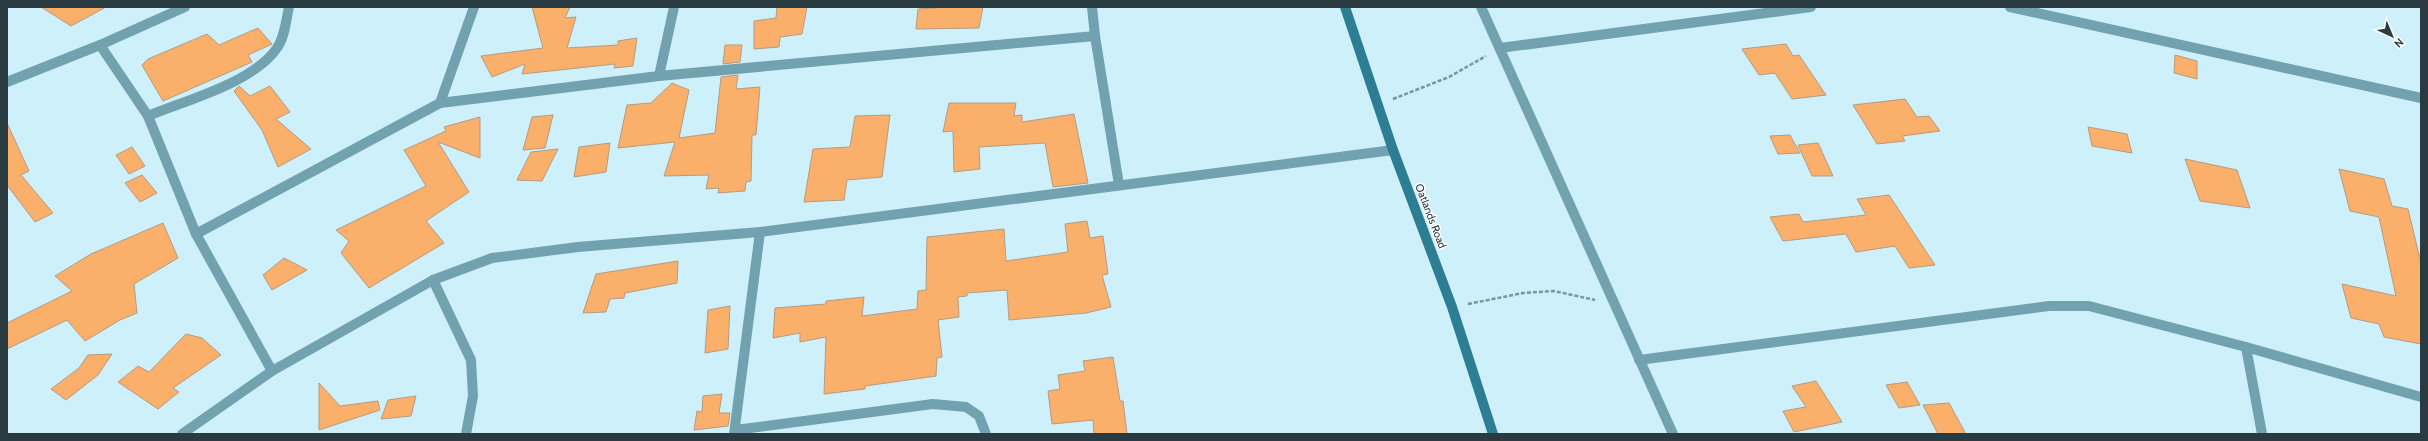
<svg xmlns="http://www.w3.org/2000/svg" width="2428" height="441" viewBox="0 0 2428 441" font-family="Cabin,sans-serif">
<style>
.building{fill:#fab06a;stroke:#b69a81}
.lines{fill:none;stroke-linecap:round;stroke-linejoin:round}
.path{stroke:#7a959d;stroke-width:2.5;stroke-dasharray:4 2;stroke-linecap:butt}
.street{stroke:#72a2b0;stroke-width:10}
.secondary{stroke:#2d7e93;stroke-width:10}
.labels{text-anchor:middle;stroke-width:3;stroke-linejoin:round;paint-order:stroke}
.street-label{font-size:11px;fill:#293b40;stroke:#fff}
</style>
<rect width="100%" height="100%" fill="#cdf0fb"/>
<!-- building -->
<g class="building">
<path d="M 41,7 L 106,7 L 71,26 Z"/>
<path d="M 532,7 L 570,7 L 565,18 L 576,17 L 567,48 L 618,45 L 618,41 L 637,38 L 633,66 L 614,68 L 615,64 L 522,74 L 525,64 L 492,77 L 481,56 L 543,48 Z"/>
<path d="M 777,7 L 807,7 L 802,34 L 780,37 L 779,47 L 754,49 L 754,21 L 776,18 Z"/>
<path d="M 949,7 L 983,7 L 979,28 L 916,29 L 918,9 Z"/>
<path d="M 258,28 L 272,44 L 248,55 L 252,62 L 163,101 L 142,65 L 148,59 L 207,34 L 219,45 Z"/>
<path d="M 1786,44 L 1793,56 L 1799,55 L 1826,95 L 1792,99 L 1775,73 L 1759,75 L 1742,49 Z"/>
<path d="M 725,45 L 742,45 L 740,62 L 723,64 Z"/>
<path d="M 2175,55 L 2197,61 L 2197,79 L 2174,73 Z"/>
<path d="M 738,75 L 736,89 L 760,87 L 756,135 L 752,135 L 751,181 L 746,182 L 745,191 L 718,193 L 719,188 L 706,189 L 709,175 L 664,176 L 675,142 L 618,148 L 627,105 L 651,103 L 672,83 L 689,90 L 679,138 L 715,133 L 721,77 Z"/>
<path d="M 239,86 L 250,96 L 270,86 L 290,112 L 276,119 L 311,149 L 278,167 L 262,130 L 234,91 Z"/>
<path d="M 1905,99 L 1917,117 L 1929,116 L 1940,131 L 1902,136 L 1905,141 L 1877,144 L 1853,105 Z"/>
<path d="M 949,103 L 1016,103 L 1014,116 L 1022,115 L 1022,122 L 1074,114 L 1088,183 L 1053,187 L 1045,143 L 979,147 L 980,169 L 954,172 L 953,131 L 943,132 Z"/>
<path d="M 553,115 L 545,148 L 523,150 L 532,117 Z"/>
<path d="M 890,115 L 882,177 L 847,180 L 844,200 L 804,202 L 813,149 L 850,147 L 855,116 Z"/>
<path d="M 480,117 L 480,158 L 438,142 L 469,192 L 426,221 L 444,243 L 369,288 L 341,253 L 349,241 L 336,230 L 426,186 L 404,150 L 446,131 L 444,127 Z"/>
<path d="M 7,123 L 29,171 L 21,175 L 53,213 L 35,222 L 7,185 Z"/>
<path d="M 2088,127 L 2127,134 L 2132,153 L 2092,146 Z"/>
<path d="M 1790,135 L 1800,153 L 1778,154 L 1770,136 Z"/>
<path d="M 610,143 L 606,172 L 574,177 L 579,147 Z"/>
<path d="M 1818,143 L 1833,176 L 1812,176 L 1798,145 Z"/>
<path d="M 132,147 L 145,166 L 129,174 L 116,155 Z"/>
<path d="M 558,149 L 542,181 L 517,180 L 531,152 Z"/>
<path d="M 2185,159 L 2237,170 L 2250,208 L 2200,201 Z"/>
<path d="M 2339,169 L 2384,179 L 2392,206 L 2408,209 L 2421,263 L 2421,344 L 2384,337 L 2379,324 L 2351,318 L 2342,284 L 2396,296 L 2379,217 L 2350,211 Z"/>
<path d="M 142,175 L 157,193 L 140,202 L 125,183 Z"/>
<path d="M 1889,195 L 1935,265 L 1909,268 L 1895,246 L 1856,252 L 1846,234 L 1783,241 L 1770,217 L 1799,214 L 1803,222 L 1866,215 L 1857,199 Z"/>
<path d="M 1087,221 L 1090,238 L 1103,236 L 1108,274 L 1102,275 L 1111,307 L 1086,313 L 1009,320 L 1007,290 L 967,293 L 967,296 L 958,297 L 959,317 L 938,320 L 942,357 L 937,358 L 936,376 L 865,386 L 865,389 L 824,394 L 826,337 L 800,342 L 800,333 L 773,338 L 775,308 L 826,304 L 826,301 L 864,297 L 862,316 L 917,309 L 918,291 L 926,290 L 927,237 L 1004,229 L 1006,261 L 1068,252 L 1065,224 Z"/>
<path d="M 163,223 L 178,258 L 134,284 L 137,313 L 120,320 L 85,341 L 67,320 L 7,349 L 7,323 L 72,291 L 55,276 L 91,254 Z"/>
<path d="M 284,258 L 307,270 L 272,290 L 263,275 Z"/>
<path d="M 678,261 L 677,283 L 625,293 L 624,298 L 610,299 L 606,312 L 583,313 L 596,274 Z"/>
<path d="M 730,306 L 728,349 L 705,353 L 708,310 Z"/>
<path d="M 186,334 L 202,338 L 221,355 L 173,388 L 179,392 L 158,409 L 118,382 L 138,366 L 149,372 Z"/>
<path d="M 112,354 L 98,375 L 66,400 L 51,389 L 79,368 L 88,355 Z"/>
<path d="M 1113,357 L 1120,401 L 1123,401 L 1127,434 L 1094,434 L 1093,420 L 1052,424 L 1048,391 L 1060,389 L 1058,375 L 1085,371 L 1083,361 Z"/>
<path d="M 1816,381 L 1842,422 L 1794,432 L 1783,411 L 1806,407 L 1792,386 Z"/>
<path d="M 1907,382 L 1920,405 L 1899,408 L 1886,385 Z"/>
<path d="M 319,383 L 340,406 L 378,401 L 380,410 L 319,430 Z"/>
<path d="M 722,394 L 719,413 L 730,413 L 728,426 L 694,430 L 697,411 L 702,412 L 703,396 Z"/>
<path d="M 416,396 L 411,416 L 381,419 L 388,400 Z"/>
<path d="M 1949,403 L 1966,434 L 1938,434 L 1923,405 Z"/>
</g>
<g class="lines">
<!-- path -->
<g class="path">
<path d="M 1393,99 L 1449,77 L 1486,56"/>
<path d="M 1468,304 L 1523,293 L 1554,291 L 1595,300"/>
</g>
<!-- street -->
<g class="street">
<path d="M 1092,7 L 1095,36"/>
<path d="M 1481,7 L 1673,434"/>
<path d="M 2010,7 L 2421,98"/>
<path d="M 100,45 L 148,116 L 196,234 L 272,371"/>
<path d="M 1500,48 L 1811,7"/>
<path d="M 659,76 L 674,7"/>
<path d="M 7,82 L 100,45 L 185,7"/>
<path d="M 440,103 L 474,7"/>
<path d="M 148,116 C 186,100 253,83 277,48 C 285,37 286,20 289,7"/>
<path d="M 196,234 L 440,103 L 659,76 L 1095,36 L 1119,185"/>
<path d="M 433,280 L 471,360 L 473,396 L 466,434"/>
<path d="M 2246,347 L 2262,434"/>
<path d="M 1639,360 L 2049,306 L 2089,306 L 2246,347 L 2421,397"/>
<path d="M 735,430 L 933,404 L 966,407 L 979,416 L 986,434"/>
<path d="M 182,434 L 272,371 L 433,280 L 492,258 L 578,247 L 760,232 L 1393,150"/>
<path d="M 734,434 L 760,232"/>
</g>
<!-- secondary -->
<path class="secondary" d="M 1345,7 L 1393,150 L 1452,307 L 1493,434"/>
</g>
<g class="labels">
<!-- street labels -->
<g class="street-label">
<text transform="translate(1431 216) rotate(69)" y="4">Oatlands Road</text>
</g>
</g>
<!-- border -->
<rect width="2428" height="441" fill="none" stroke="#293b40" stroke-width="16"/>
<!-- north arrow -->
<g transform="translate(2392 36) rotate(136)" stroke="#ffffff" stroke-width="3" paint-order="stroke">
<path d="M0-3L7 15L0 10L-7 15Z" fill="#293b40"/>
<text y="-6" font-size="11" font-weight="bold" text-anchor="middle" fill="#293b40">N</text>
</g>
</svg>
